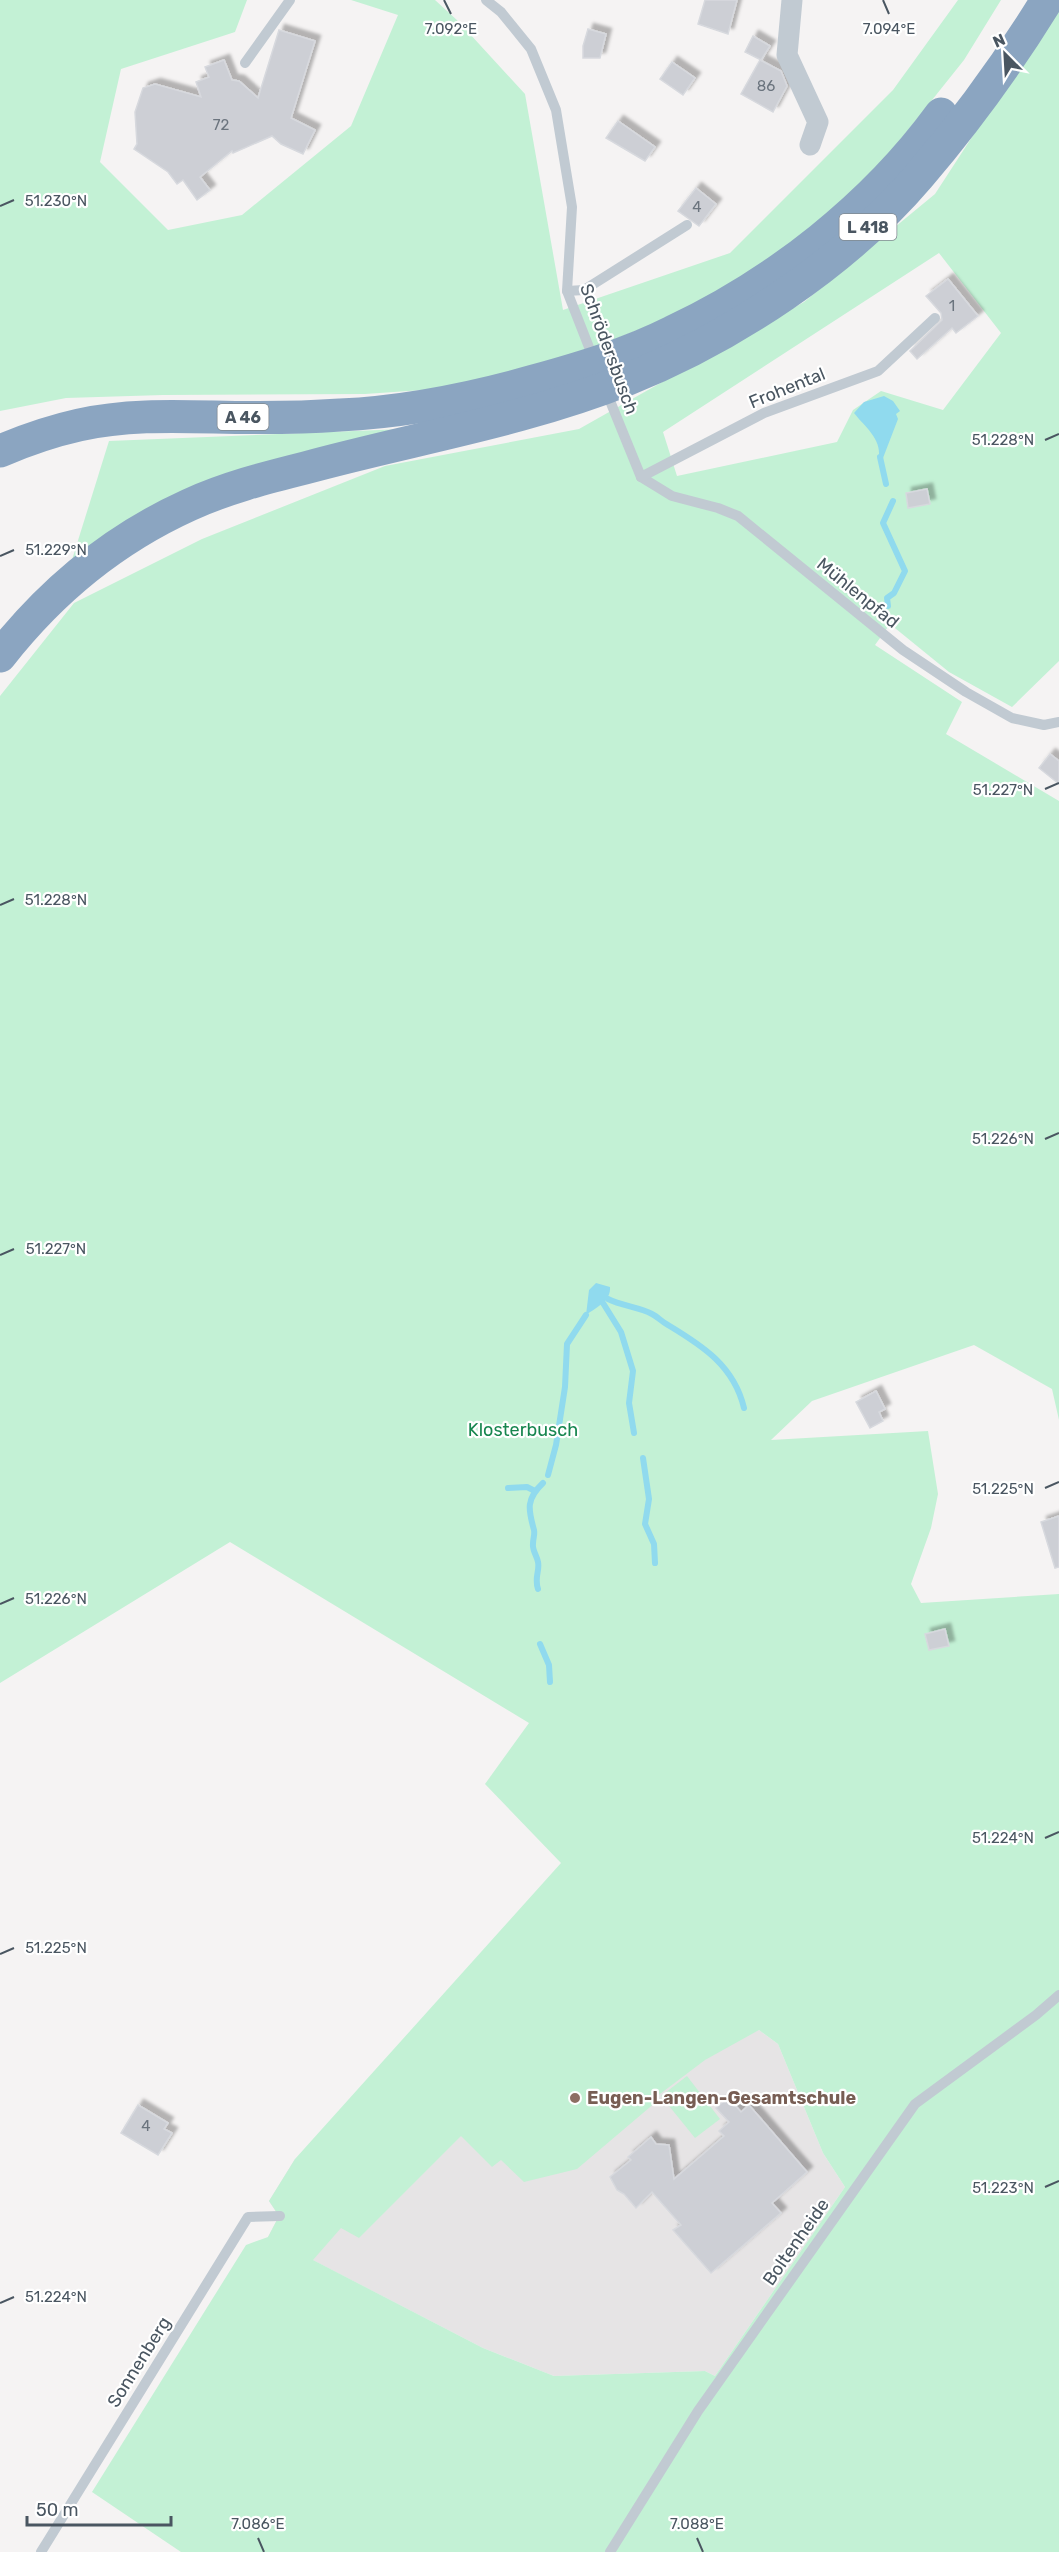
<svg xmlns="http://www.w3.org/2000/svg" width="1059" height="2552" viewBox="0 0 1059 2552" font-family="Rubik,sans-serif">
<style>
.education{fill:#e6e4e5}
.green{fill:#c3f1d5;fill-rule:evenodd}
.water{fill:#90daee}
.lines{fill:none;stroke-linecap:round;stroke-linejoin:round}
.stream{stroke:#90daee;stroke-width:6}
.building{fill:#cdcfd5;stroke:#d7d9de;stroke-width:1.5;filter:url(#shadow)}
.lane{stroke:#c1cad2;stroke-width:10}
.street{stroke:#c1cad2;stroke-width:21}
.highway{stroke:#8ba5c1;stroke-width:33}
.ticks{fill:none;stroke:#4a5661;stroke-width:2}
.education-dot{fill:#8d6e63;stroke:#fff;stroke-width:2}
.labels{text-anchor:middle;stroke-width:4.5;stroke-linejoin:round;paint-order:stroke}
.number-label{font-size:15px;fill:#6b747e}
.shield{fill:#fff;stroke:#808990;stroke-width:1.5}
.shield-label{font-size:16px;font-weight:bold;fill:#4a5661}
.street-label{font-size:18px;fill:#4a5661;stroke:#fff}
.park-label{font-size:18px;fill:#17864f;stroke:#fff}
.education-label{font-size:18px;font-weight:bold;fill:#785e54;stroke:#fff;text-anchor:start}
.ticks-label{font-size:15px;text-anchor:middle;fill:#4a5661;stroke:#fff;stroke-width:4.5;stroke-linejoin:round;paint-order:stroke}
</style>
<defs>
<filter id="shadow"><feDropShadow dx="5.5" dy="-5.5" stdDeviation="1.5" flood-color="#0004"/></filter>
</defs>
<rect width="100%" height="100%" fill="#f5f3f3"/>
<!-- education -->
<path class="education" d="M 759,2030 L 778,2044 L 823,2153 L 845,2187 L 715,2376 L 705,2371 L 554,2376 L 483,2348 L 268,2237 L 279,2216 L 269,2201 L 295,2159 Z"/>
<!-- green -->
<g class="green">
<path d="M 0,0 L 247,0 L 235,32 L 121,69 L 100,162 L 168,230 L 242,215 L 351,126 L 398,15 L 351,0 L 435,0 L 458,21 L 525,94 L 563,310 L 730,253 L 893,90 L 958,0 L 1001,0 L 964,60 L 849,204 L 718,298 L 575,355 L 481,386 L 365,394 L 163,395 L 66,398 L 0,411 Z"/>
<path d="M 1059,3 L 1059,661 L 1012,707 L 949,672 L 890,624 L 875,645 L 962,702 L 946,734 L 1059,801 L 1059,1420 L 1052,1389 L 974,1345 L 812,1401 L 771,1440 L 928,1431 L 938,1494 L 931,1528 L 911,1584 L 921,1603 L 1059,1594 L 1059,2552 L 181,2552 L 92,2492 L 246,2245 L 268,2237 L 279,2216 L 269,2201 L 295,2159 L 561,1863 L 485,1784 L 529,1723 L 230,1542 L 0,1683 L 0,696 L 74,603 L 202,539 L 385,466 L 579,429 L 804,302 L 935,194 ZM 939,253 L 1001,333 L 943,410 L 881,391 L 853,410 L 837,442 L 677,476 L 663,432 ZM 759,2030 L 778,2044 L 823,2153 L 845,2187 L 715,2376 L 705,2371 L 554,2376 L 483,2348 L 313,2260 L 341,2228 L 359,2238 L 461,2136 L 492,2167 L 501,2160 L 524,2182 L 577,2169 L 656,2102 L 656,2097 L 705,2060 Z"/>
<path d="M 404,429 L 71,563 L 109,441 Z"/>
<path d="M 687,2076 L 720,2119 L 695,2138 L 661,2096 Z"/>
</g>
<!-- water -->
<g class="water">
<path d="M 884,396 L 893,401 L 900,411 L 896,414 L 898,419 L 883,458 L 879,457 C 881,438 865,427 854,413 L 864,402 Z"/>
<path d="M 596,1283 L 610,1287 C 611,1301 597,1307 586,1315 L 589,1290 Z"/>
</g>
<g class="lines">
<!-- stream -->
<g class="stream">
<path d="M 880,457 L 886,484"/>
<path d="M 888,606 L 887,598 L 894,593 L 905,571 L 883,523 L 893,501"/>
<path d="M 608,1299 C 622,1306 639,1307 652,1314 C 658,1317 662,1322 668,1325 C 703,1346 734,1366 744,1408"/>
<path d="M 603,1303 L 621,1332 L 633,1371 L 629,1403 L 634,1433"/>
<path d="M 643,1458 L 649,1499 L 645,1524 L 654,1544 L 655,1563"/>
<path d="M 548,1475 L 556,1445 L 565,1387 L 567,1344 L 586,1315"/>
<path d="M 508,1488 L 527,1487 L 535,1491"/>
<path d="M 538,1589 C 534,1577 540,1571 538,1562 C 537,1556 532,1550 533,1544 C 533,1538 535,1535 534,1530 C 528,1509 526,1499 543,1483"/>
<path d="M 540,1644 L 549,1665 L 550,1682"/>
</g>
</g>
<!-- building -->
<g class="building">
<path d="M 705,0 L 737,0 L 728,34 L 698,24 Z"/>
<path d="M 588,29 L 606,34 L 600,58 L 583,58 L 583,46 Z"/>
<path d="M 279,30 L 315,41 L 291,118 L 315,130 L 303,154 L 281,144 L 272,136 L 233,153 L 232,151 L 200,177 L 210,190 L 197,200 L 183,180 L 177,184 L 168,172 L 134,149 L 137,144 L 135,112 L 143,88 L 155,84 L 201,97 L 196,82 L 209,77 L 205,67 L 224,60 L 232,80 L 239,81 L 258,98 Z"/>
<path d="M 753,36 L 770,46 L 761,60 L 745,52 Z"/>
<path d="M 760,60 L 781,71 L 787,86 L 773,112 L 741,94 Z"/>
<path d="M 672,62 L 695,78 L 683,95 L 660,79 Z"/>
<path d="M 618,121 L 655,147 L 645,161 L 606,138 Z"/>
<path d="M 696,188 L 716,204 L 699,226 L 678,211 Z"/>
<path d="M 948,279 L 978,316 L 956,333 L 952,328 L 917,359 L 910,351 L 942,320 L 941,313 L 926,296 Z"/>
<path d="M 927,489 L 930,504 L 908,508 L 906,493 Z"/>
<path d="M 1050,754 L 1059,761 L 1059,784 L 1039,768 Z"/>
<path d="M 876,1391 L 885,1409 L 879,1412 L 883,1421 L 870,1428 L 856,1402 Z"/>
<path d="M 1059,1516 L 1059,1567 L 1055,1568 L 1041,1522 Z"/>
<path d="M 945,1629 L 949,1646 L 929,1650 L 925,1634 Z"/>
<path d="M 728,2097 L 741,2112 L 749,2105 L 807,2172 L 772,2203 L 781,2213 L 711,2273 L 673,2230 L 681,2225 L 652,2192 L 636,2208 L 624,2194 L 617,2190 L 610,2177 L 631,2160 L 628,2157 L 651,2137 L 656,2144 L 669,2145 L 674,2179 L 724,2136 L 719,2131 L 729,2122 L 716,2108 Z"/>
<path d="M 138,2105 L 168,2123 L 164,2129 L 172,2133 L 158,2155 L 121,2133 Z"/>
</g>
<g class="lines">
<!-- lane -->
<g class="lane">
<path d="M 486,0 L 501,12 L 531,49 L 556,110 L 572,207 L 567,291 L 594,360"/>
<path d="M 245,63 L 290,0"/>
<path d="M 567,291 L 584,290 L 687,225"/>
<path d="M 606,391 L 641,477"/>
<path d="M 641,477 L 672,496 L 718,508 L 738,516 L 903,650 L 966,692 L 1012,718 L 1044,725 L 1059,722"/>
<path d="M 641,477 L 764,413 L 878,371 L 935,318"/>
<path d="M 41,2552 L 248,2217 L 280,2216"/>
<path d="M 610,2552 L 698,2411 L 915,2104 L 1036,2015 L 1059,1995"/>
</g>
<!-- street -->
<path class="street" d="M 792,0 L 787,55 L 818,122 L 810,145"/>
<!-- highway -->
<g class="highway">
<path d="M 0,451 C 26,440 52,431 79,425 C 123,415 169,416 214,417 C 256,418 298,418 340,415 C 406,412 470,399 534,381 C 581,368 628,354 672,332 C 776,283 873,207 941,114"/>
<path d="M 0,656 C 51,591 114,539 189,505 C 226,488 265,478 305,468 C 411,439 523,421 626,380 C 731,338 845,263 919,176 C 966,121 1009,62 1047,0"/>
</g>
</g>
<!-- ticks -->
<path class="ticks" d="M 444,0 L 451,14M 883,0 L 889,14M 0,206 L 14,200M 1045,440 L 1059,434M 0,556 L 14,550M 1045,789 L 1059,783M 0,905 L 14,899M 1045,1139 L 1059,1133M 0,1255 L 14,1249M 1045,1488 L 1059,1482M 0,1604 L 14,1598M 1045,1838 L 1059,1832M 0,1954 L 14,1948M 1045,2187 L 1059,2181M 0,2303 L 14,2297M 258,2538 L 264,2552M 697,2538 L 703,2552"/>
<!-- markers -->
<circle class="education-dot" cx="575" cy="2098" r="6"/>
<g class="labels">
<!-- number labels -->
<g class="number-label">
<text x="766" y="91">86</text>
<text x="221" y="130">72</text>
<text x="697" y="212">4</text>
<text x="952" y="311">1</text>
<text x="146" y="2131">4</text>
</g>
<!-- shield labels -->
<g class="shield">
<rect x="839.5" y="214" width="57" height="26" rx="4.5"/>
<rect x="217.5" y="404" width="51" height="26" rx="4.5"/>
</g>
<g class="shield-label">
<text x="868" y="233">L 418</text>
<text x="243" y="423">A 46</text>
</g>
<!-- street labels -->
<g class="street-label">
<text transform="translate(609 349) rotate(70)" y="6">Schrödersbusch</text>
<text transform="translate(787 388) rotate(-22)" y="6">Frohental</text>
<text transform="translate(858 593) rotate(39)" y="6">Mühlenpfad</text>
<text transform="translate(796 2242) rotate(-55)" y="6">Boltenheide</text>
<text transform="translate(139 2362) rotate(-58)" y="6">Sonnenberg</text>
</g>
<!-- park labels -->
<g class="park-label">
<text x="523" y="1436">Klosterbusch</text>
</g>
<!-- education labels -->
<g class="education-label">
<text x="587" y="2104">Eugen-Langen-Gesamtschule</text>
</g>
</g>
<g class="ticks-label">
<text x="451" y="34">7.092°E</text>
<text x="889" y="34">7.094°E</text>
<text x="56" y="206">51.230°N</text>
<text x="1003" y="445">51.228°N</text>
<text x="56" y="555">51.229°N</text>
<text x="1003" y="795">51.227°N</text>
<text x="56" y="905">51.228°N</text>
<text x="1003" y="1144">51.226°N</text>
<text x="56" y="1254">51.227°N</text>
<text x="1003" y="1494">51.225°N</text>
<text x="56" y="1604">51.226°N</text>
<text x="1003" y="1843">51.224°N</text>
<text x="56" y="1953">51.225°N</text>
<text x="1003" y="2193">51.223°N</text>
<text x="56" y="2302">51.224°N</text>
<text x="258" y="2529">7.086°E</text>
<text x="697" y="2529">7.088°E</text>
</g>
<!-- north arrow -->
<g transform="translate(1005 54) rotate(336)" stroke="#ffffff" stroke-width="4.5" paint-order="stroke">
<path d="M0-4.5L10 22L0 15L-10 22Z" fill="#4a5661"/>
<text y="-9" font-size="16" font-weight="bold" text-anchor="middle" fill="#4a5661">N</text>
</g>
<!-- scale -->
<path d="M27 2516v9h144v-9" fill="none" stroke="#4a5661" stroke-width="3"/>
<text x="36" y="2516" font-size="18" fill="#4a5661" stroke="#ffffff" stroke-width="4.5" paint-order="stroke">50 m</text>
</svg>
